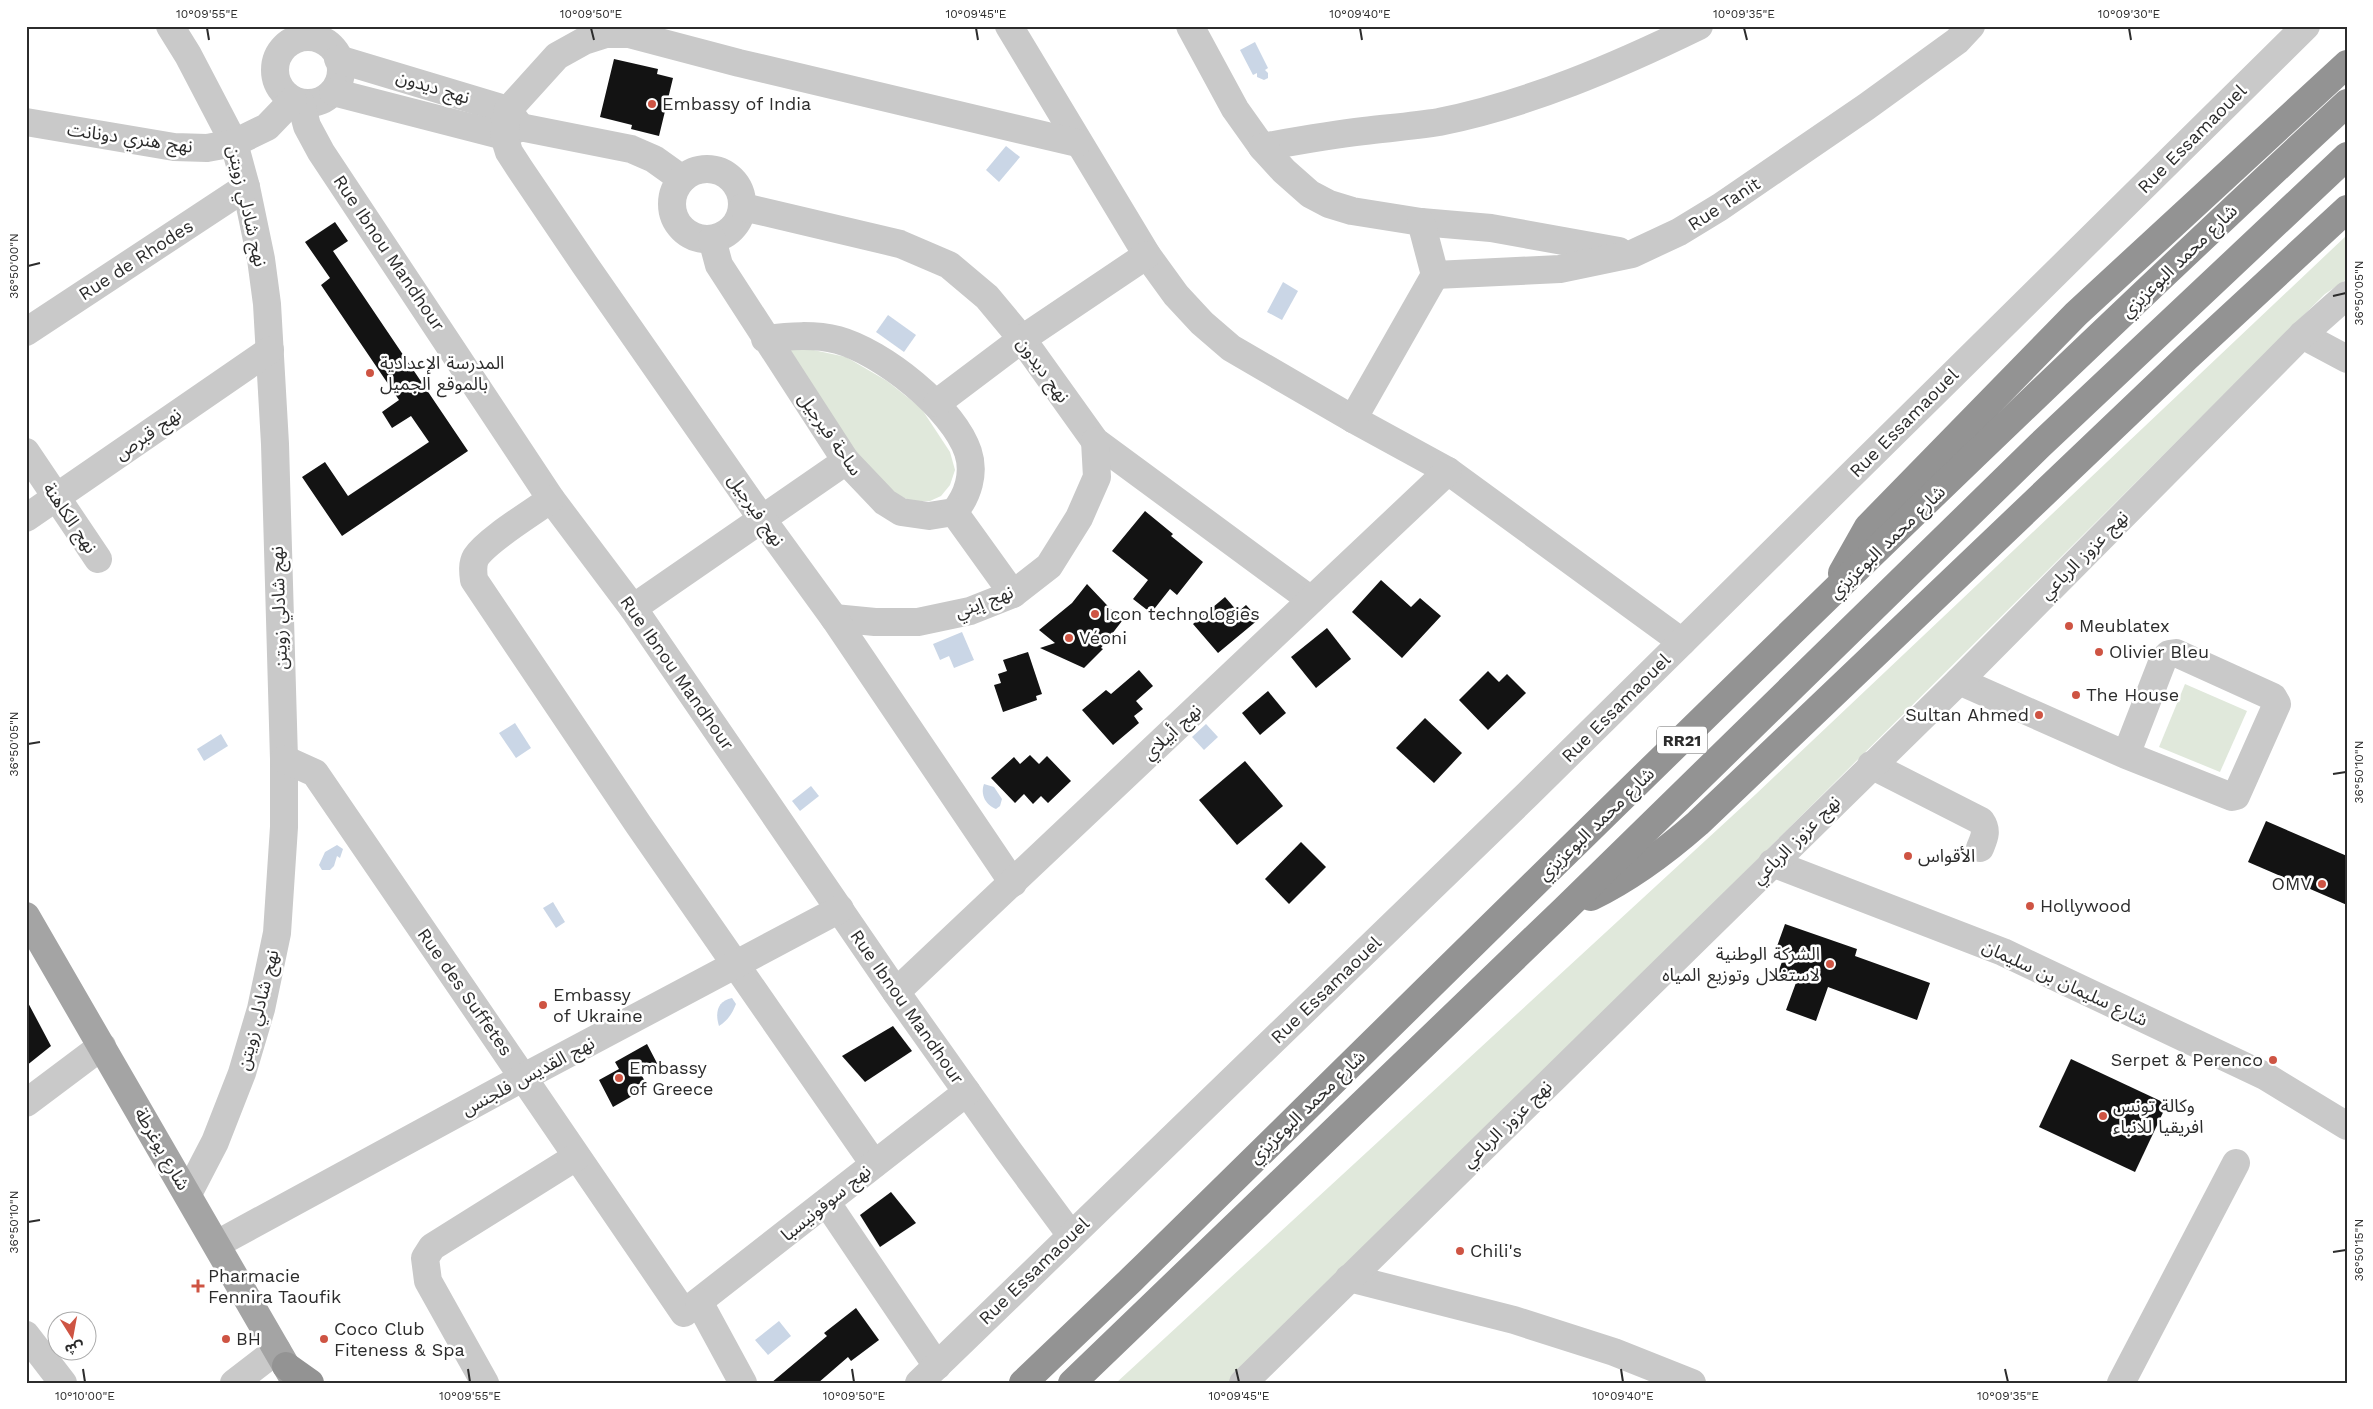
<svg xmlns="http://www.w3.org/2000/svg" width="2373" height="1409" viewBox="0 0 2373 1409" font-family="'Work Sans','Noto Sans Arabic',sans-serif">
<style>
.green{fill:#e0e8db}
.water{fill:#cad6e6}
.building{fill:#131313}
.lines{fill:none;stroke-linecap:round;stroke-linejoin:round}
.minor{stroke:#c9c9c9;stroke-width:28}
.major{stroke:#a4a4a4;stroke-width:28}
.highway{stroke:#939393;stroke-width:28}
.ticks{fill:none;stroke:#2c2c2c;stroke-width:2}
.poi-dot{fill:#ce5443;stroke:#fff;stroke-width:2}
.labels{text-anchor:middle;stroke-width:5;stroke-linejoin:round;paint-order:stroke}
.shield{fill:#fff;stroke:#6b6b6b;stroke-width:1}
.shield-label{font-size:16px;font-weight:bold;fill:#2c2c2c}
.street-label{font-size:18px;fill:#2c2c2c;stroke:#fff}
.poi-label{font-size:18px;fill:#2c2c2c;stroke:#fff;text-anchor:start}
.neatline{fill:none;stroke:#2c2c2c;stroke-width:2}
.ticks-label{font-size:12px;text-anchor:middle;fill:#2c2c2c}
</style>
<rect width="100%" height="100%" fill="#fff"/>
<!-- green -->
<g class="green">
<path d="M 2347,235 L 2347,279 L 2325,294 L 1232,1383 L 1116,1383 L 1756,794 Z"/>
<path d="M 804,348 L 846,357 L 887,381 L 921,408 L 950,452 L 955,470 L 950,485 L 941,496 L 930,501 L 912,501 L 894,494 L 875,483 L 782,351 Z"/>
<path d="M 2185,684 L 2247,711 L 2220,772 L 2159,747 Z"/>
</g>
<!-- water -->
<g class="water">
<path d="M 1255,42 L 1268,68 L 1265,70 L 1268,73 L 1268,78 L 1264,80 L 1257,77 L 1257,73 L 1253,75 L 1240,50 Z"/>
<path d="M 1006,146 L 1020,157 L 999,182 L 986,170 Z"/>
<path d="M 1283,282 L 1298,291 L 1282,320 L 1267,312 Z"/>
<path d="M 888,315 L 916,335 L 904,352 L 876,332 Z"/>
<path d="M 962,632 L 974,660 L 954,668 L 949,656 L 940,660 L 933,644 Z"/>
<path d="M 515,723 L 531,748 L 516,758 L 499,733 Z"/>
<path d="M 1206,724 L 1218,737 L 1204,750 L 1192,737 Z"/>
<path d="M 221,734 L 228,746 L 204,761 L 197,749 Z"/>
<path d="M 984,784 L 994,787 L 1002,799 L 1000,806 L 996,809 C 986,805 980,795 984,784 Z"/>
<path d="M 811,786 L 819,796 L 800,811 L 792,801 Z"/>
<path d="M 337,845 L 343,849 L 340,858 L 337,856 L 334,866 L 330,870 L 322,870 L 319,865 L 325,852 Z"/>
<path d="M 553,902 L 565,922 L 556,928 L 543,908 Z"/>
<path d="M 732,998 L 736,1004 C 732,1014 728,1020 719,1026 C 715,1013 717,1001 732,998 Z"/>
<path d="M 779,1321 L 791,1336 L 768,1355 L 755,1340 Z"/>
</g>
<!-- building -->
<g class="building">
<path d="M 614,59 L 658,69 L 657,74 L 673,78 L 659,136 L 631,129 L 632,125 L 600,117 Z"/>
<path d="M 335,222 L 348,241 L 333,251 L 468,451 L 342,536 L 302,477 L 325,462 L 348,496 L 429,442 L 411,416 L 392,428 L 382,412 L 399,400 L 321,285 L 330,278 L 305,242 Z"/>
<path d="M 1145,511 L 1173,534 L 1171,536 L 1203,562 L 1177,595 L 1170,589 L 1151,613 L 1133,599 L 1148,580 L 1112,551 Z"/>
<path d="M 1381,580 L 1411,607 L 1420,598 L 1441,616 L 1402,658 L 1352,612 Z"/>
<path d="M 1087,584 L 1122,621 L 1101,648 L 1103,649 L 1084,668 L 1040,648 L 1055,643 L 1039,630 L 1072,603 Z"/>
<path d="M 1225,597 L 1238,612 L 1246,605 L 1259,619 L 1218,653 L 1193,624 Z"/>
<path d="M 1327,628 L 1351,659 L 1316,688 L 1291,657 Z"/>
<path d="M 1028,652 L 1042,694 L 1036,696 L 1037,700 L 1003,712 L 994,685 L 1001,683 L 998,674 L 1007,671 L 1003,660 Z"/>
<path d="M 1139,670 L 1153,686 L 1136,701 L 1143,709 L 1134,716 L 1139,723 L 1113,745 L 1082,710 L 1106,690 L 1111,694 Z"/>
<path d="M 1488,671 L 1499,682 L 1507,674 L 1526,693 L 1488,730 L 1459,700 Z"/>
<path d="M 1268,691 L 1286,713 L 1260,735 L 1242,713 Z"/>
<path d="M 1425,718 L 1462,753 L 1434,783 L 1396,748 Z"/>
<path d="M 1030,755 L 1039,764 L 1047,756 L 1071,781 L 1048,803 L 1041,796 L 1033,804 L 1024,794 L 1015,803 L 991,778 L 1014,757 L 1020,764 Z"/>
<path d="M 1245,761 L 1283,806 L 1237,845 L 1199,800 Z"/>
<path d="M 2266,821 L 2347,856 L 2347,905 L 2248,862 Z"/>
<path d="M 1301,842 L 1326,867 L 1289,904 L 1265,879 Z"/>
<path d="M 1785,924 L 1857,949 L 1855,956 L 1930,983 L 1917,1020 L 1828,987 L 1816,1021 L 1786,1010 L 1797,980 L 1778,973 L 1784,956 L 1775,952 Z"/>
<path d="M 26,999 L 51,1046 L 26,1066 Z"/>
<path d="M 893,1026 L 912,1051 L 865,1082 L 842,1056 Z"/>
<path d="M 647,1044 L 659,1067 L 642,1076 L 648,1087 L 613,1107 L 599,1080 L 619,1069 L 615,1062 Z"/>
<path d="M 2071,1059 L 2167,1104 L 2135,1172 L 2039,1127 Z"/>
<path d="M 891,1192 L 916,1223 L 880,1247 L 860,1215 Z"/>
<path d="M 856,1308 L 879,1340 L 851,1361 L 848,1357 L 818,1383 L 771,1383 L 827,1336 L 824,1333 Z"/>
</g>
<g class="lines">
<!-- minor -->
<g class="minor">
<path d="M 170,26 L 188,55 L 234,143 L 246,187 L 261,259 L 267,304 L 275,444 L 284,759 L 284,827 L 277,933 L 261,1009 L 242,1073 L 215,1142 L 188,1194"/>
<path d="M 1009,26 L 1147,255 L 1176,295 L 1202,323 L 1231,348 L 1353,419 L 1448,471 L 1682,642"/>
<path d="M 1190,26 L 1235,109 L 1262,147 C 1296,141 1330,135 1364,131 C 1389,128 1414,126 1439,122 C 1529,104 1617,66 1699,26"/>
<circle cx="308" cy="70" r="33"/>
<path d="M 338,59 L 508,110 L 518,124"/>
<path d="M 333,92 L 504,136 L 520,127 L 631,149 L 654,159 L 682,179"/>
<path d="M 301,103 L 307,126 L 321,152 L 551,499 L 633,608 L 896,992 L 1008,1150 L 1070,1234"/>
<path d="M 26,122 L 174,147 L 207,148 L 234,143 L 267,127 L 293,100"/>
<path d="M 1262,147 L 1284,171 L 1310,194 L 1329,204 L 1352,211 L 1421,222 L 1491,228 L 1619,251"/>
<circle cx="707" cy="204" r="35"/>
<path d="M 743,207 L 900,244 L 949,265 L 987,297 L 1022,339 L 1095,441 L 1311,600"/>
<path d="M 712,239 L 719,265 L 846,461 L 885,502 L 901,512 L 929,516 L 954,512 C 968,496 975,473 968,452 C 953,408 882,352 838,340 C 814,334 789,336 765,339"/>
<path d="M 1435,275 L 1560,269 L 1632,254 L 1679,232 L 1720,207 L 1866,107 L 1957,41 L 1971,26"/>
<path d="M 26,332 L 246,187"/>
<path d="M 2302,335 L 2347,359"/>
<path d="M 937,403 L 1022,339 L 1147,255"/>
<path d="M 1353,419 L 1435,275 L 1421,222"/>
<path d="M 26,452 L 98,559"/>
<path d="M 551,499 C 532,513 488,539 476,557 C 472,564 473,572 474,580 L 638,824 L 874,1164"/>
<path d="M 954,512 L 1013,594"/>
<path d="M 26,518 L 270,350"/>
<path d="M 633,608 L 846,461"/>
<path d="M 834,618 L 875,622 L 918,622 L 970,611 L 1013,594 L 1049,566 L 1079,518 L 1097,477 L 1095,441"/>
<path d="M 1959,681 L 2126,755 L 2232,797 L 2236,796 L 2277,704 L 2273,697 L 2176,653 L 2169,654 L 2163,660 L 2126,755"/>
<path d="M 284,759 L 315,773 L 684,1313 L 967,1092"/>
<path d="M 1871,765 L 1981,821 C 1988,831 1984,838 1980,848"/>
<path d="M 1772,863 L 2003,952 L 2265,1076 L 2347,1126"/>
<path d="M 1013,883 L 834,618 L 762,519 L 585,265 L 520,169 L 509,152 L 504,136 L 508,110 L 557,56 L 584,41 L 606,34 L 629,34 L 739,63 L 1077,143"/>
<path d="M 896,992 L 1448,471"/>
<path d="M 26,1103 L 102,1046"/>
<path d="M 827,1203 L 937,1366"/>
<path d="M 217,1244 L 524,1077 L 840,909"/>
<path d="M 1349,1278 L 1514,1320 L 1614,1352 L 1692,1383"/>
<path d="M 699,1302 L 743,1383"/>
<path d="M 26,1335 L 63,1383"/>
<path d="M 234,1383 L 277,1350"/>
<path d="M 485,1383 L 428,1281 L 425,1258 L 432,1247 L 576,1157"/>
<path d="M 919,1383 L 1529,793 L 2306,26"/>
<path d="M 1243,1383 L 1959,681 L 2302,335 L 2347,295"/>
<path d="M 2121,1383 L 2236,1163"/>
</g>
<!-- major -->
<path class="major" d="M 26,916 L 296,1383"/>
<!-- highway -->
<g class="highway">
<path d="M 1842,573 L 1868,527 L 2076,314 L 2347,64"/>
<path d="M 1591,897 C 1630,878 1665,852 1698,823 L 2187,357 L 2347,209"/>
<path d="M 286,1366 L 310,1383"/>
<path d="M 1023,1383 L 1132,1279 C 1534,885 1934,486 2347,103"/>
<path d="M 1072,1383 L 1565,909 L 2039,446 L 2347,156"/>
</g>
</g>
<!-- ticks -->
<path class="ticks" d="M 207,28 L 209,40M 591,28 L 594,40M 976,28 L 978,40M 1360,28 L 1362,40M 1744,28 L 1747,40M 2129,28 L 2131,40M 28,266 L 40,263M 2333,296 L 2346,293M 28,744 L 40,742M 2333,774 L 2346,772M 28,1222 L 40,1220M 2333,1252 L 2346,1250M 83,1369 L 85,1382M 468,1369 L 470,1382M 852,1369 L 854,1382M 1236,1369 L 1239,1382M 1621,1369 L 1623,1382M 2005,1369 L 2008,1382"/>
<!-- markers -->
<g class="poi-dot">
<circle cx="652" cy="104" r="5"/>
<circle cx="370" cy="373" r="5"/>
<circle cx="1095" cy="614" r="5"/>
<circle cx="2069" cy="626" r="5"/>
<circle cx="1069" cy="638" r="5"/>
<circle cx="2099" cy="652" r="5"/>
<circle cx="2076" cy="695" r="5"/>
<circle cx="2039" cy="715" r="5"/>
<circle cx="1908" cy="856" r="5"/>
<circle cx="2322" cy="884" r="5"/>
<circle cx="2030" cy="906" r="5"/>
<circle cx="1830" cy="964" r="5"/>
<circle cx="543" cy="1005" r="5"/>
<circle cx="2273" cy="1060" r="5"/>
<circle cx="619" cy="1078" r="5"/>
<circle cx="2103" cy="1116" r="5"/>
<circle cx="1460" cy="1251" r="5"/>
<path d="M195.5 1278.5h5v5h5v5h-5v5h-5v-5h-5v-5h5z"/>
<circle cx="226" cy="1339" r="5"/>
<circle cx="324" cy="1339" r="5"/>
</g>
<g class="labels">
<!-- shield labels -->
<rect class="shield" x="1657" y="726.5" width="50" height="27" rx="4"/>
<g class="shield-label">
<text x="1682" y="746">RR21</text>
</g>
<!-- street labels -->
<g class="street-label">
<text transform="translate(433 87) rotate(17)" y="6">نهج ديدون</text>
<text transform="translate(130 138) rotate(8)" y="6">نهج هنري دونانت</text>
<text transform="translate(2192 139) rotate(-45)" y="6">Rue Essamaouel</text>
<text transform="translate(1724 204) rotate(-33)" y="6">Rue Tanit</text>
<text transform="translate(247 206) rotate(77)" y="6">نهج شادلي زويتن</text>
<text transform="translate(389 253) rotate(56)" y="6">Rue Ibnou Mandhour</text>
<text transform="translate(136 260) rotate(-33)" y="6">Rue de Rhodes</text>
<text transform="translate(2179 261) rotate(-44)" y="6">شارع محمد البوعزيزي</text>
<text transform="translate(1043 370) rotate(54)" y="6">نهج ديدون</text>
<text transform="translate(1904 423) rotate(-45)" y="6">Rue Essamaouel</text>
<text transform="translate(148 434) rotate(-35)" y="6">نهج قبرص</text>
<text transform="translate(830 434) rotate(55)" y="6">ساحة فيرجيل</text>
<text transform="translate(756 510) rotate(55)" y="6">نهج فيرجيل</text>
<text transform="translate(70 518) rotate(56)" y="6">نهج الكاهنة</text>
<text transform="translate(1887 542) rotate(-44)" y="6">شارع محمد البوعزيزي</text>
<text transform="translate(2084 555) rotate(-45)" y="6">نهج عزوز الرباعي</text>
<text transform="translate(984 602) rotate(-21)" y="6">نهج إيني</text>
<text transform="translate(279 608) rotate(-92)" y="6">نهج شادلي زويتن</text>
<text transform="translate(677 673) rotate(55)" y="6">Rue Ibnou Mandhour</text>
<text transform="translate(1616 708) rotate(-45)" y="6">Rue Essamaouel</text>
<text transform="translate(1172 732) rotate(-43)" y="6">نهج أبيلاي</text>
<text transform="translate(1596 824) rotate(-44)" y="6">شارع محمد البوعزيزي</text>
<text transform="translate(1796 840) rotate(-45)" y="6">نهج عزوز الرباعي</text>
<text transform="translate(2065 983) rotate(25)" y="6">شارع سليمان بن سليمان</text>
<text transform="translate(1326 990) rotate(-44)" y="6">Rue Essamaouel</text>
<text transform="translate(465 992) rotate(55)" y="6">Rue des Suffetes</text>
<text transform="translate(907 1007) rotate(55)" y="6">Rue Ibnou Mandhour</text>
<text transform="translate(258 1010) rotate(-76)" y="6">نهج شادلي زويتن</text>
<text transform="translate(528 1076) rotate(-28)" y="6">نهج القديس فلجنس</text>
<text transform="translate(1307 1107) rotate(-44)" y="6">شارع محمد البوعزيزي</text>
<text transform="translate(1507 1124) rotate(-44)" y="6">نهج عزوز الرباعي</text>
<text transform="translate(162 1149) rotate(60)" y="6">شارع يوغرطة</text>
<text transform="translate(826 1203) rotate(-39)" y="6">نهج سوفونيسبا</text>
<text transform="translate(1034 1271) rotate(-44)" y="6">Rue Essamaouel</text>
</g>
<!-- poi labels -->
<g class="poi-label">
<text x="662" y="110">Embassy of India</text>
<text x="380" y="369">المدرسة الإعدادية<tspan x="380" dy="21">بالموقع الجميل</tspan></text>
<text x="1105" y="620">Icon technologies</text>
<text x="2079" y="632">Meublatex</text>
<text x="1079" y="644">Véoni</text>
<text x="2109" y="658">Olivier Bleu</text>
<text x="2086" y="701">The House</text>
<text x="2029" y="721" text-anchor="end">Sultan Ahmed</text>
<text x="1918" y="862">الأقواس</text>
<text x="2312" y="890" text-anchor="end">OMV</text>
<text x="2040" y="912">Hollywood</text>
<text x="1820" y="960" text-anchor="end">الشركة الوطنية<tspan x="1820" dy="21">لاستغلال وتوزيع المياه</tspan></text>
<text x="553" y="1001">Embassy<tspan x="553" dy="21">of Ukraine</tspan></text>
<text x="2263" y="1066" text-anchor="end">Serpet &amp; Perenco</text>
<text x="629" y="1074">Embassy<tspan x="629" dy="21">of Greece</tspan></text>
<text x="2113" y="1112">وكالة تونس<tspan x="2113" dy="21">افريقيا للانباء</tspan></text>
<text x="1470" y="1257">Chili's</text>
<text x="208" y="1282">Pharmacie<tspan x="208" dy="21">Fennira Taoufik</tspan></text>
<text x="334" y="1335">Coco Club<tspan x="334" dy="21">Fiteness &amp; Spa</tspan></text>
<text x="236" y="1345">BH</text>
</g>
</g>
<!-- border -->
<rect width="2373" height="1409" fill="none" stroke="#ffffff" stroke-width="55"/>
<!-- north arrow -->
<g transform="translate(72 1336) rotate(169)"><circle r="24" fill="#ffffff" stroke="#ababab"/>
<path d="M0-4L9 19L0 12L-9 19Z" fill="#ce5443"/>
<text y="-8" font-size="14" font-weight="bold" text-anchor="middle" fill="#2c2c2c">ش</text>
</g>
<rect x="28" y="28" width="2318" height="1354" class="neatline"/>
<g class="ticks-label">
<text x="207" y="18">10°09'55"E</text>
<text x="591" y="18">10°09'50"E</text>
<text x="976" y="18">10°09'45"E</text>
<text x="1360" y="18">10°09'40"E</text>
<text x="1744" y="18">10°09'35"E</text>
<text x="2129" y="18">10°09'30"E</text>
<text transform="translate(14 266) rotate(-90)" y="4">36°50'00"N</text>
<text transform="translate(2359 293) rotate(-90)" y="4">36°50'05"N</text>
<text transform="translate(14 744) rotate(-90)" y="4">36°50'05"N</text>
<text transform="translate(2359 772) rotate(-90)" y="4">36°50'10"N</text>
<text transform="translate(14 1222) rotate(-90)" y="4">36°50'10"N</text>
<text transform="translate(2359 1250) rotate(-90)" y="4">36°50'15"N</text>
<text x="85" y="1400">10°10'00"E</text>
<text x="470" y="1400">10°09'55"E</text>
<text x="854" y="1400">10°09'50"E</text>
<text x="1239" y="1400">10°09'45"E</text>
<text x="1623" y="1400">10°09'40"E</text>
<text x="2008" y="1400">10°09'35"E</text>
</g>
</svg>
